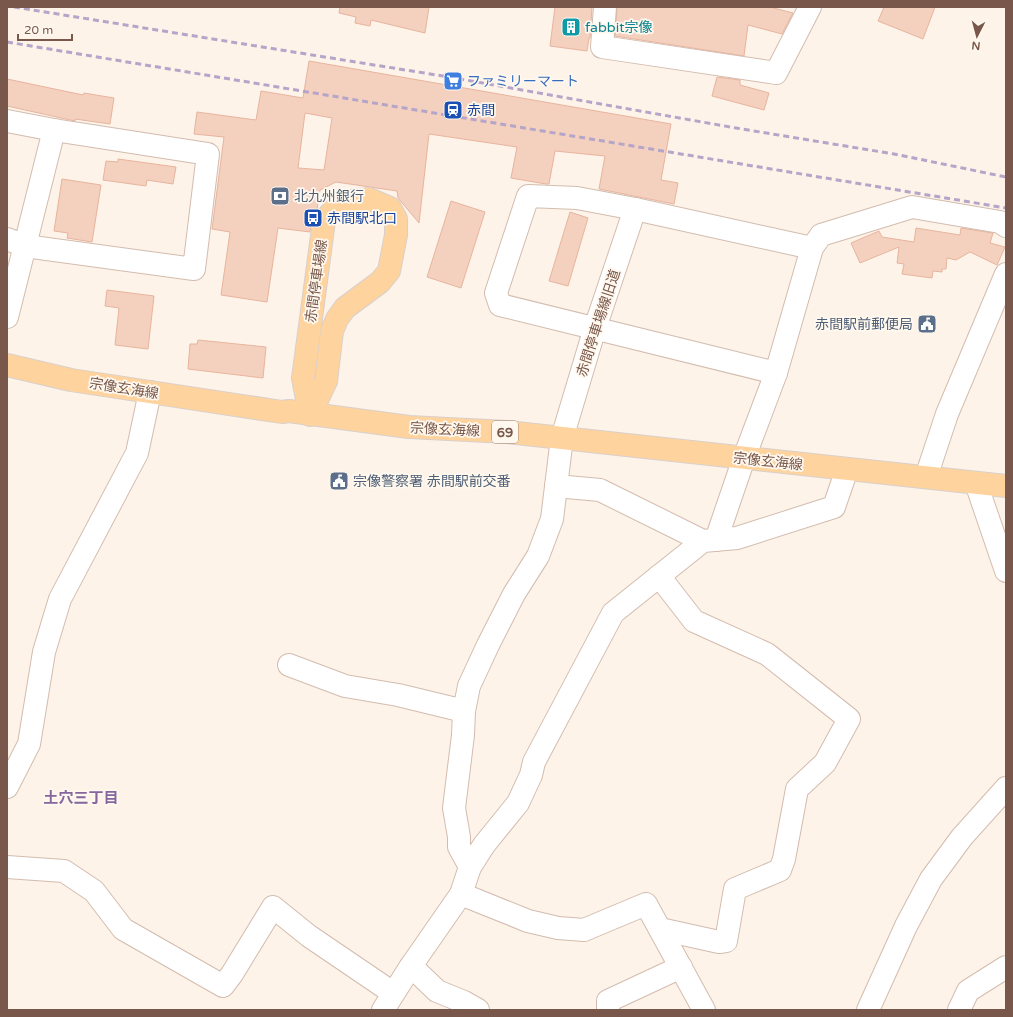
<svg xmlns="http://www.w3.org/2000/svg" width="1013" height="1017" viewBox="0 0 1013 1017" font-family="'Varela Round','Noto Sans JP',sans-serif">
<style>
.building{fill:#f4d0be;stroke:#e8b49e;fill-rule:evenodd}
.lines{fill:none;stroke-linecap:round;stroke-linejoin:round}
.minor-casing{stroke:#d3bcaf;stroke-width:24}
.major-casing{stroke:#d9d0cc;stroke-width:24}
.minor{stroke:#fff;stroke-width:22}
.major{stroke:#fed39e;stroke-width:22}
.rail{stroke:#b5a5c9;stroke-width:3;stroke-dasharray:6 4;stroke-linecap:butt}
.labels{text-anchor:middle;stroke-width:3.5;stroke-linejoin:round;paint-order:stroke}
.shield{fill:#fff8ef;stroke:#a1877c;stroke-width:1}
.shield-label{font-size:13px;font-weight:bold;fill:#79574a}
.culture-label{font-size:14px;fill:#0d838f;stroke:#fff8ef;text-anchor:start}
.shop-label{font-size:14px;fill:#366cbe;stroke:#fff8ef;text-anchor:start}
.transit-label{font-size:14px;fill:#164399;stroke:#fff8ef;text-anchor:start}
.service-label{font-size:14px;fill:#4e5e75;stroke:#fff8ef;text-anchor:start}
.street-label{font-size:14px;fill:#79574a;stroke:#fff8ef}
.neighbourhood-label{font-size:15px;font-weight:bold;fill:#86669c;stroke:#fff8ef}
</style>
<rect width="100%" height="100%" fill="#fdf3e8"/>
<!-- building -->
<g class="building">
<path d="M 340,7 L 429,7 L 425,33 L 371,20 L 370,26 L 355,23 L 356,17 L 339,13 Z"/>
<path d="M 555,7 L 592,7 L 590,38 L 589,38 L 587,51 L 550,46 Z"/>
<path d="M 617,7 L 770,7 L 793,13 L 782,34 L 748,25 L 744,56 L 615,36 Z"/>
<path d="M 884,7 L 935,7 L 923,39 L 878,21 Z"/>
<path d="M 309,61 L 671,124 L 661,180 L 678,183 L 674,204 L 599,189 L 605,156 L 555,151 L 549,184 L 546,184 L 511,178 L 517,147 L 429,134 L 419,223 L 398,198 L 397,191 L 336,182 L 320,190 L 317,210 L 312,219 L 310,232 L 278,228 L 267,302 L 221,295 L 230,232 L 212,229 L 224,137 L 194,134 L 197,112 L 256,120 L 261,91 L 303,98 ZM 305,113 L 332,118 L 324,170 L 298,168 Z"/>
<path d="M 717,77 L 740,80 L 740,85 L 769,93 L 764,110 L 712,96 Z"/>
<path d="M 7,79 L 83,95 L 84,93 L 114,98 L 110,124 L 75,119 L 75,121 L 7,106 Z"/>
<path d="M 118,159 L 176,167 L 173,184 L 147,180 L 146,186 L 103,180 L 106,161 L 118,162 Z"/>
<path d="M 62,179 L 101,185 L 92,242 L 67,238 L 68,233 L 54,231 Z"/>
<path d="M 451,201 L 485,212 L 461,288 L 427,277 Z"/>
<path d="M 570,212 L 588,218 L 568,286 L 549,281 Z"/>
<path d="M 916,228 L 960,235 L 961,228 L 993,233 L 990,243 L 1005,247 L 997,265 L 970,252 L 956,260 L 947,258 L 946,269 L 942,269 L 942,272 L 933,271 L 932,278 L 902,274 L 904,264 L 897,263 L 899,247 L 860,263 L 851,243 L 879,231 L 882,237 L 914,242 Z"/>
<path d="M 107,290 L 154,296 L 148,349 L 115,345 L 119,308 L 105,306 Z"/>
<path d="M 198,340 L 266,347 L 263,378 L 188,369 L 190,344 L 197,344 Z"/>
</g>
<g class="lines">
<defs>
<g id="minor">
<path d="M 605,7 L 602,47 L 776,73 L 810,7"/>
<path d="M 7,121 L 54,130 L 208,154 L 194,269 L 25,246 L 7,239"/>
<path d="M 7,317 L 54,130"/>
<path d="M 776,373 L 500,305 L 496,293 L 528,196 L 577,198 L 635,209 L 812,248"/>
<path d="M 926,477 L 947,414 L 1006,274"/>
<path d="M 976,483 L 1006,571"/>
<path d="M 556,486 L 600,490 L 703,541"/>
<path d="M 716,540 L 744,458 L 776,373 L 812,248 L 821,235 L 912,207 L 1000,222 L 1006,226"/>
<path d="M 659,576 L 694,621 L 767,654 L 849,719 L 825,763 L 797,789 L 784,859 L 780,870 L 735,889 L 726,941 L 719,942 L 660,929"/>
<path d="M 289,665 L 345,686 L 398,695 L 464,711 L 469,686 L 488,645 L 514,594 L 538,556 L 552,519 L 562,438 L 595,328 L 635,209"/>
<path d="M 464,711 L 463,735 L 454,808 L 459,837 L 459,847 L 470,867"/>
<path d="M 7,787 L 29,744 L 44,652 L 60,599 L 137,453 L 150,392"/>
<path d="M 7,867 L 64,871 L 94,891 L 123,929 L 223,986 L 232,974 L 273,907 L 309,936 L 393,993"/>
<path d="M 461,894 L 528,921 L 558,928 L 584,930 L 646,904 L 704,1010"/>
<path d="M 411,966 L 437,991 L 464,1002 L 478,1010"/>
<path d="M 383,1010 L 411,966 L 461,894 L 470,867 L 484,845 L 518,803 L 531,775 L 534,762 L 613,613 L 703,541 L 737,538 L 834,507 L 847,469"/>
<path d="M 608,1010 L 608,1001 L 681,967"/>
<path d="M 868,1010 L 906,926 L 931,879 L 962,837 L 1006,788"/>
<path d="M 959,1010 L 968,991 L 1006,967"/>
</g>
<g id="major">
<path d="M 369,199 L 390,208 L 396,219 L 396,235 L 389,271 L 380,282 L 345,308 L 337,319 L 332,331 L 326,381 L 310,415 L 303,378 L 324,221 C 340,201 344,201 369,199 Z"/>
<path d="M 7,365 L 71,380 L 282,412 L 289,411 L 409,427 L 507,432 L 1006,486"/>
</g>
</defs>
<!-- minor casing -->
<use href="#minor" class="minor-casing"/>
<!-- major casing -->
<use href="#major" class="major-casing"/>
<!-- minor -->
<use href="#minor" class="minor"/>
<!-- major -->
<use href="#major" class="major"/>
<!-- rail -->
<g class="rail">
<path d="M 14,7 L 449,77 L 736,128 L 894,154 L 1006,177"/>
<path d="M 7,42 L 1006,208"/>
</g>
</g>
<!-- icons -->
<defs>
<symbol id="building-square" viewBox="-11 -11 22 22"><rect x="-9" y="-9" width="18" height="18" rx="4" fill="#0f9aa8" stroke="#fff8ef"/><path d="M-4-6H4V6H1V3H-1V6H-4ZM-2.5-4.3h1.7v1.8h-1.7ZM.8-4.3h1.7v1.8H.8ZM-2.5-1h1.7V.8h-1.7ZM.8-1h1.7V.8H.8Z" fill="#fff"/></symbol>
<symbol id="supermarket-square" viewBox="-11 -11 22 22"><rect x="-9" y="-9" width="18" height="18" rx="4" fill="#3f7fe0" stroke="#fff8ef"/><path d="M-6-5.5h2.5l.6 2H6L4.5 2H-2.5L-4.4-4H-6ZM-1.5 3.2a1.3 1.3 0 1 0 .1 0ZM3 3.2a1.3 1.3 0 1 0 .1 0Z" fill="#fff"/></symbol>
<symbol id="station-square" viewBox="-11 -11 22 22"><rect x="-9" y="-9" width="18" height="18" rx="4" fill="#1a4fb4" stroke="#fff8ef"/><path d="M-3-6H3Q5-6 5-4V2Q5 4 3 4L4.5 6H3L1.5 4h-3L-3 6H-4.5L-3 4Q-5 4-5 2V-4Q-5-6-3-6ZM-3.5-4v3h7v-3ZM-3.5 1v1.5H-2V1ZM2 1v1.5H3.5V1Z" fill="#fff"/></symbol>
<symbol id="bank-square" viewBox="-11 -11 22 22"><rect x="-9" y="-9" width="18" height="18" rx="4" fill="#5c6f8a" stroke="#fff8ef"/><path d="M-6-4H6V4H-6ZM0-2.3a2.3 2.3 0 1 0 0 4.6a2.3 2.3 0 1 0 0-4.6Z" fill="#fff"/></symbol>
<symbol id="bus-square" viewBox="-11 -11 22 22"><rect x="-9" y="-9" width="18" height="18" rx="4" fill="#1a4fb4" stroke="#fff8ef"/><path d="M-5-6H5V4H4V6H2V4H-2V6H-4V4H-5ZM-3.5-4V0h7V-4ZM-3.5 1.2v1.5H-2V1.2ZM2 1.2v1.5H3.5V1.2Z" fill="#fff"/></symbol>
<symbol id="civic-square" viewBox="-11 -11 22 22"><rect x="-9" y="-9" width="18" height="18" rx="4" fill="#5c6f8a" stroke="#fff8ef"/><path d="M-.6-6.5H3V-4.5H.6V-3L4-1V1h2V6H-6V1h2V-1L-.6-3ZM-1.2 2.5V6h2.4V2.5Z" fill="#fff"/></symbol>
</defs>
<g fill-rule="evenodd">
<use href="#building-square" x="560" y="16" width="22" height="22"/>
<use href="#supermarket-square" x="442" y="70" width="22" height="22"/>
<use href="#station-square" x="442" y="99" width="22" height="22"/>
<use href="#bank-square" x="269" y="185" width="22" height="22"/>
<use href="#bus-square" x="302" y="207" width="22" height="22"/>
<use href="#civic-square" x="916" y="313" width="22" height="22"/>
<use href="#civic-square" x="328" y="470" width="22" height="22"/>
</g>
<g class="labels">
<!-- shield labels -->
<rect class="shield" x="492" y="421" width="26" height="22" rx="3"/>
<g class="shield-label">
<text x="505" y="437">69</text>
</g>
<!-- culture labels -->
<g class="culture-label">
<text x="585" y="32">fabbit宗像</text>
</g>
<!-- shop labels -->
<g class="shop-label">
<text x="467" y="86">ファミリーマート</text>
</g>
<!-- transit labels -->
<g class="transit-label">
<text x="467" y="115">赤間</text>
<text x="327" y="223">赤間駅北口</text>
</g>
<!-- service labels -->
<g class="service-label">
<text x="294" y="201">北九州銀行</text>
<text x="913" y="329" text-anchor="end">赤間駅前郵便局</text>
<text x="353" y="486">宗像警察署 赤間駅前交番</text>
</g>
<!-- street labels -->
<g class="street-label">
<text transform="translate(316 281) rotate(-82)" y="5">赤間停車場線</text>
<text transform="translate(598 323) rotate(-72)" y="5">赤間停車場線旧道</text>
<text transform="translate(124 388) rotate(9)" y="5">宗像玄海線</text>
<text transform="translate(445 429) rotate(3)" y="5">宗像玄海線</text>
<text transform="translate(768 461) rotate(6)" y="5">宗像玄海線</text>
</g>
<!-- neighbourhood labels -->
<g class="neighbourhood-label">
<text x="81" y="803">土穴三丁目</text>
</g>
</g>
<!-- border -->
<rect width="1013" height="1017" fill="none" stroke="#79574a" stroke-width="16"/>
<!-- north arrow -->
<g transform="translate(977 36) rotate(186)" stroke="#fff8ef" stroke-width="3" paint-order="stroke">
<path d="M0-3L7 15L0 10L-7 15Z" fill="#79574a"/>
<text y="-6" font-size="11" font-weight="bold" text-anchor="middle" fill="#79574a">N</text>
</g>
<!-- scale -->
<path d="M18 34v6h54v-6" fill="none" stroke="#79574a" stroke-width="2"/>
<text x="24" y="34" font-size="12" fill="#79574a" stroke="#fff8ef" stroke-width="3" paint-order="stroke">20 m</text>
</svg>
